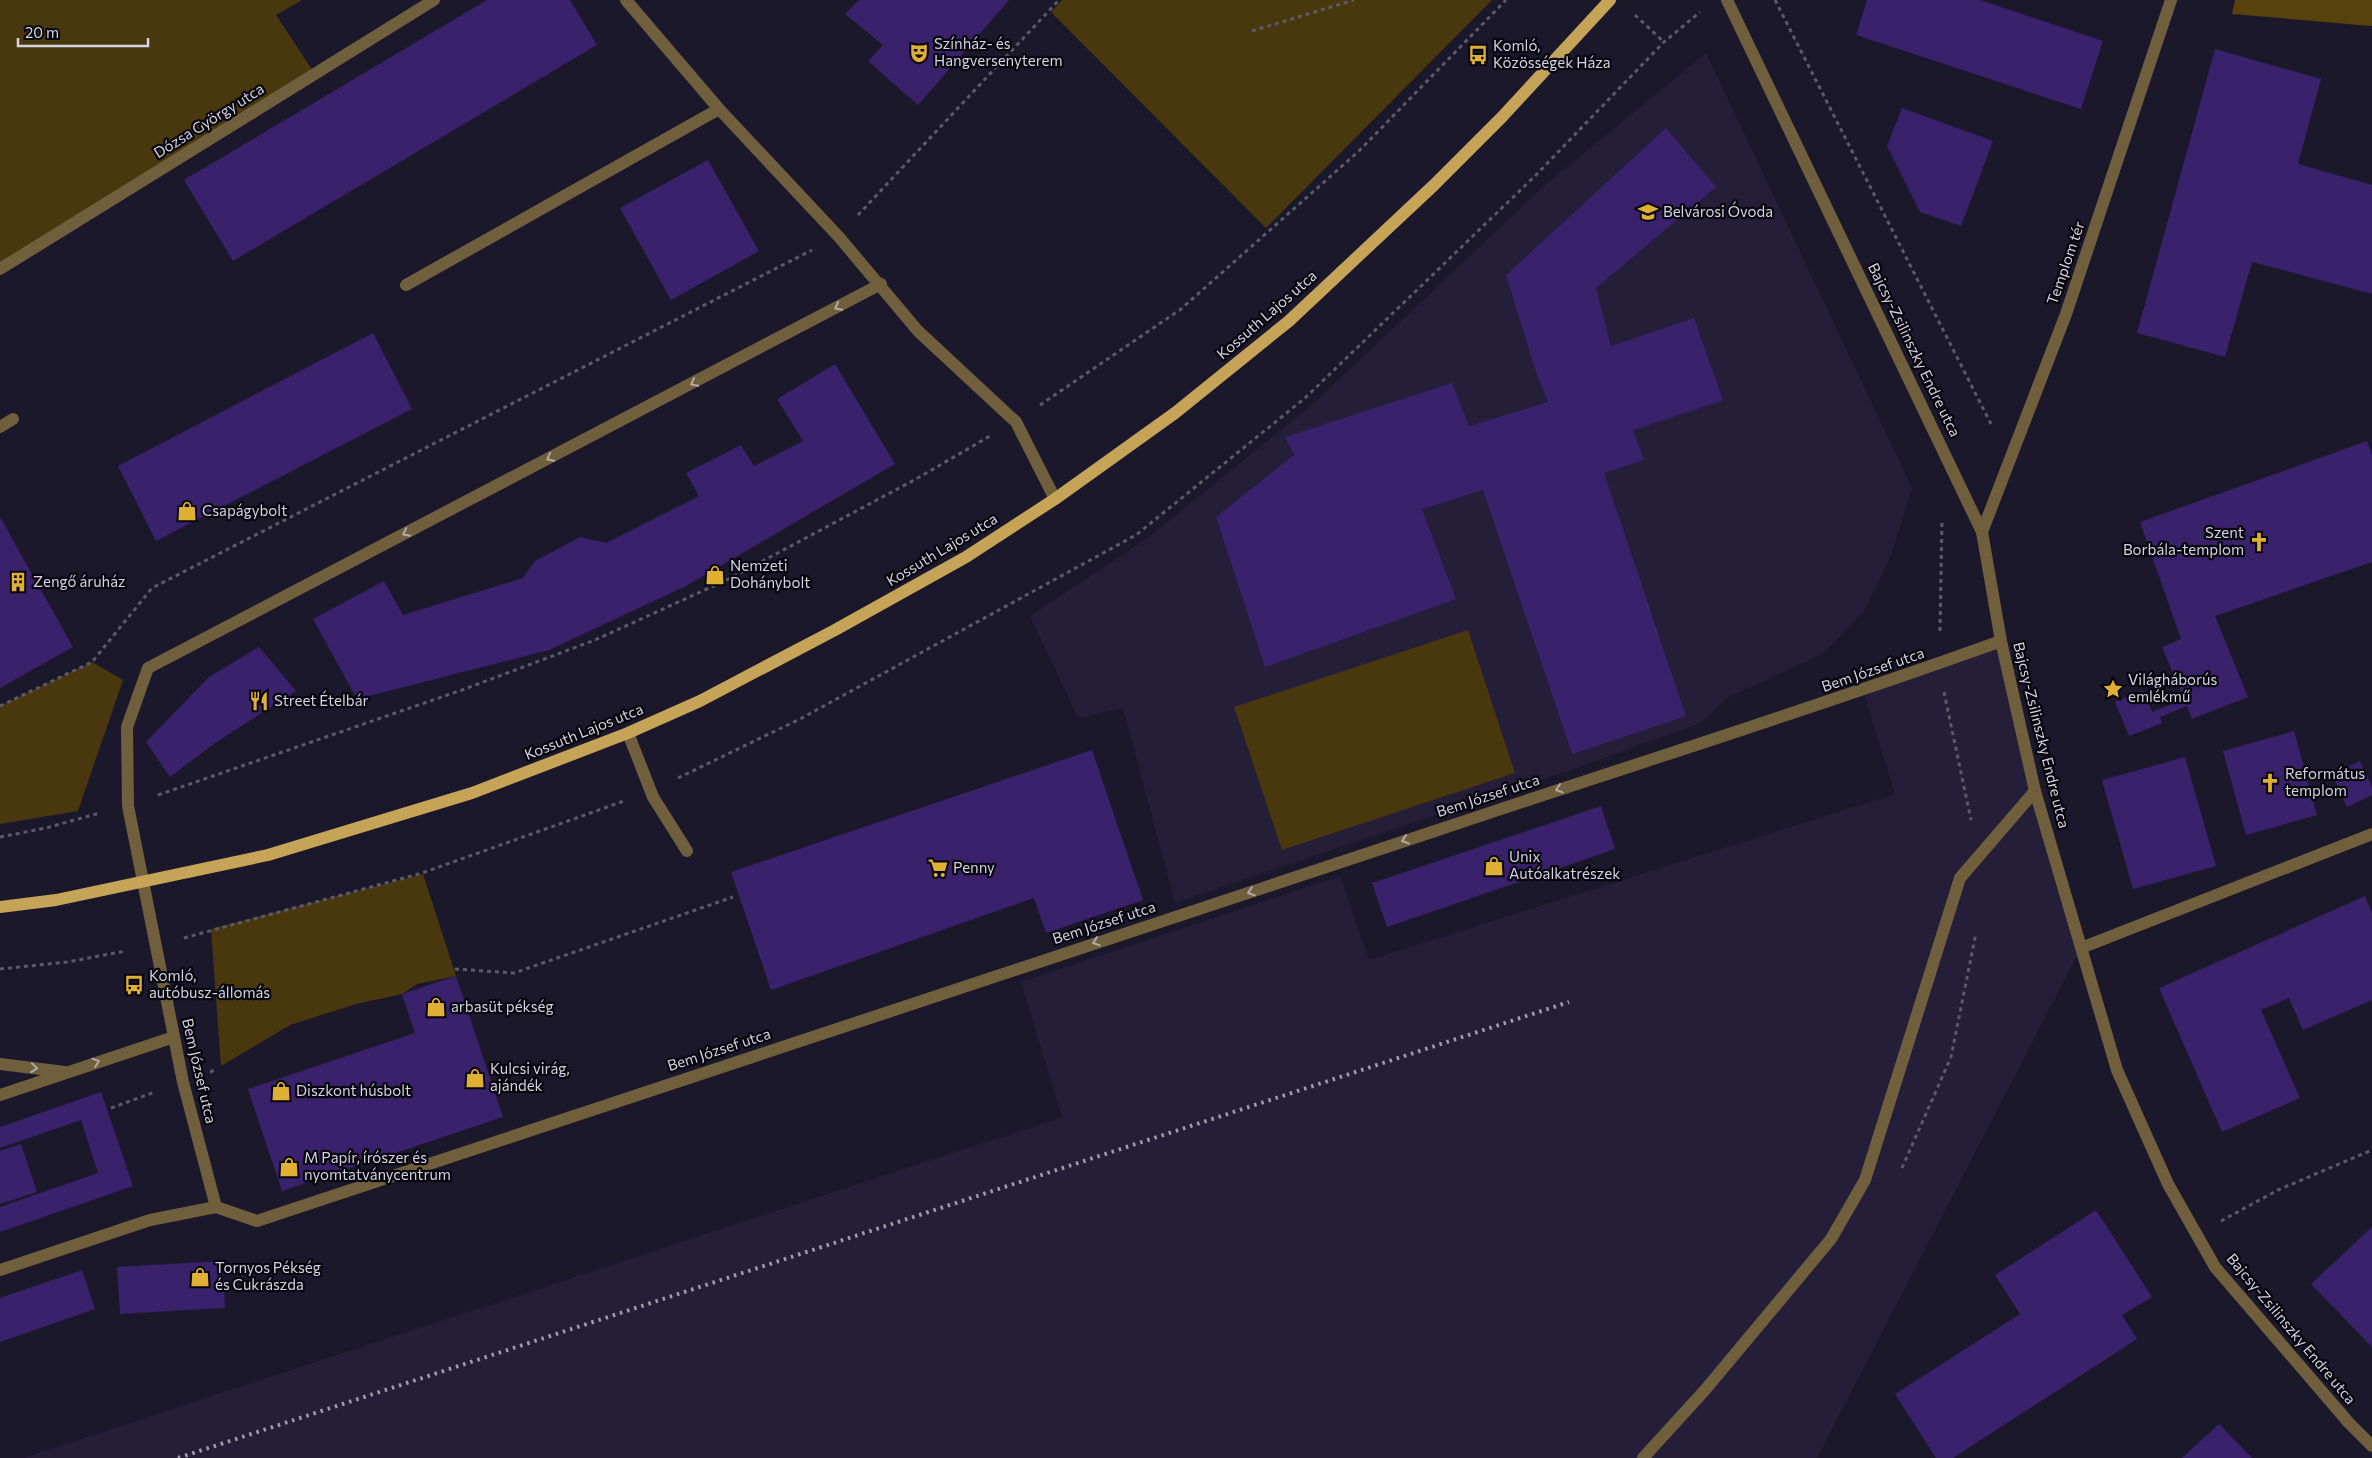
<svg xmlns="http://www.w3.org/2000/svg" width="2372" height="1458" viewBox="0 0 2372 1458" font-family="Commissioner,sans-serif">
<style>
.built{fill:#241e39}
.green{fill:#49380e}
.forest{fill:#57420d}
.building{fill:#39216b}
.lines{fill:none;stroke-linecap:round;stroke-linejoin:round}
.path{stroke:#5c596b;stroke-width:3;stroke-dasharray:4 4;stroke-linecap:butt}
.minor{stroke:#6f5f3c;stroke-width:12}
.major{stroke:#c6a457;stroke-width:12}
.rail{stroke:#9f9cac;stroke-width:4;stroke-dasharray:2.5 5;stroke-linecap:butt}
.oneway{stroke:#b1aaa7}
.labels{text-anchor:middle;stroke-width:4.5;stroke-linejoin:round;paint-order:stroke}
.poi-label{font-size:15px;fill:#d5d3e1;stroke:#07050d;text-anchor:start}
.street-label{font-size:15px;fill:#d5d3e1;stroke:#07050d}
</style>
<rect width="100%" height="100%" fill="#1c182c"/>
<!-- built -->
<g class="built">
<path d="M 1706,53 L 1912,488 L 1892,553 L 1865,610 L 1822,654 L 1727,698 L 1701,723 L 1568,771 L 1175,903 L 1123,708 L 1078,718 L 1030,616 L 1145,540 L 1313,404 L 1545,185 Z"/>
<path d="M 2001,641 L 2081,948 L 1817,1458 L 23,1458 L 1062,1117 L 1021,982 L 1340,876 L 1369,960 L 1895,794 L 1863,691 Z"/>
</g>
<!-- green -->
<g class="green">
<path d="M 0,0 L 302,0 L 276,15 L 315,74 L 0,269 Z"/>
<path d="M 1062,0 L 1492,0 L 1266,228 L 1051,12 Z"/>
<path d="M 1468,630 L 1515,773 L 1282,850 L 1234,707 Z"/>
<path d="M 92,662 L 123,680 L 78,811 L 0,824 L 0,706 Z"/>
<path d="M 423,874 L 456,976 L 417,984 L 402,994 L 356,1004 L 290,1025 L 221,1066 L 211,929 Z"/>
</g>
<!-- forest -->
<path class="forest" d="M 2235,0 L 2372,0 L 2372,26 L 2232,14 Z"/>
<!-- building -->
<g class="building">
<path d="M 487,0 L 570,0 L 597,45 L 233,261 L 184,180 Z"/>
<path d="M 859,0 L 1009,0 L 918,105 L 868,61 L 883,45 L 845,14 Z"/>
<path d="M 1867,0 L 1980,0 L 2103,41 L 2081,109 L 1856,35 Z"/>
<path d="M 2215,49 L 2321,79 L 2298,164 L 2372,185 L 2372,294 L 2252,262 L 2225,357 L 2137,333 Z"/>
<path d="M 1902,108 L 1993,141 L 1961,226 L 1920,212 L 1887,146 Z"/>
<path d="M 1666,128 L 1716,187 L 1596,288 L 1611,346 L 1694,318 L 1723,400 L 1633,430 L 1644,460 L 1604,473 L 1686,716 L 1572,754 L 1483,490 L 1422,509 L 1456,599 L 1265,667 L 1216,517 L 1294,455 L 1285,437 L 1452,383 L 1469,426 L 1548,402 L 1536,372 L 1506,275 Z"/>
<path d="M 708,160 L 759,251 L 671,300 L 620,208 Z"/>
<path d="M 373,333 L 412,409 L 156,541 L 118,466 Z"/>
<path d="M 835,364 L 895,464 L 686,586 L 549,650 L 357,699 L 313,619 L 384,581 L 403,615 L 523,578 L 535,561 L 580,537 L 606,543 L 699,496 L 686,473 L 741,445 L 754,466 L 803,441 L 777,399 Z"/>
<path d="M 2367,441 L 2372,455 L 2372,562 L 2215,616 L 2248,697 L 2192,719 L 2187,706 L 2160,717 L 2162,723 L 2129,736 L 2115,702 L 2143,690 L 2152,712 L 2184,699 L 2162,647 L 2181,639 L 2140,522 Z"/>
<path d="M 0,517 L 73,647 L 0,688 Z"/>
<path d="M 259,647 L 296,691 L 215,743 L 170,777 L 146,742 L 209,677 Z"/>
<path d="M 2294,731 L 2317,815 L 2246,835 L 2223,751 Z"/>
<path d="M 1092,750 L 1143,900 L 1046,933 L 1034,898 L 771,990 L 731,872 Z"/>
<path d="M 2185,757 L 2216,866 L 2133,889 L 2102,780 Z"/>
<path d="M 2360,761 L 2372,787 L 2372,795 L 2347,807 L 2332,774 Z"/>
<path d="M 1601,806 L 1615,849 L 1387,927 L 1372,883 Z"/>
<path d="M 2365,896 L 2372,913 L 2372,1000 L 2303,1030 L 2289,998 L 2261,1010 L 2300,1098 L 2222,1132 L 2159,988 Z"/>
<path d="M 456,976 L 503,1117 L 282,1191 L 248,1089 L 415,1033 L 402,994 Z"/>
<path d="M 101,1092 L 133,1186 L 0,1232 L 0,1207 L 98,1173 L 81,1120 L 0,1148 L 0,1127 Z"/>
<path d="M 21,1144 L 37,1192 L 0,1204 L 0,1151 Z"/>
<path d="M 2096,1210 L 2152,1297 L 2122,1315 L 2137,1339 L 1953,1458 L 1936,1458 L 1895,1394 L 2020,1314 L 1995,1275 Z"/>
<path d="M 2372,1227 L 2372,1347 L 2311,1284 Z"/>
<path d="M 223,1261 L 225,1308 L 120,1314 L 117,1267 Z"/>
<path d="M 82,1270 L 95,1309 L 0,1342 L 0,1298 Z"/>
<path d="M 2219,1424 L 2252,1458 L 2182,1458 Z"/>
</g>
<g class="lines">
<!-- path -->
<g class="path">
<path d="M 1775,0 L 1991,424"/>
<path d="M 1635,15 L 1664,42"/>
<path d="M 1252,31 L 1354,0"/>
<path d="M 858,215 L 1059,0"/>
<path d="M 1040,405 L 1181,309 L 1359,151 L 1506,0"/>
<path d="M 1940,631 L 1942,520"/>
<path d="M 1944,692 L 1971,820"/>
<path d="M 0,706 L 92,662 L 152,588 L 812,250"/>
<path d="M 678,778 L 800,719 L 1136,535 L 1305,398 L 1534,177 L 1664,42 L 1700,12"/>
<path d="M 158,795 L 462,690 L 595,640 L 731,578 L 916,479 L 990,436"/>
<path d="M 0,837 L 46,828 L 100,813"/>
<path d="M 184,938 L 422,873 L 624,801"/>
<path d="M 0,969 L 67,962 L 126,951"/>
<path d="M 455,969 L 514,973 L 733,897"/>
<path d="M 210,1072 L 217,1069"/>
<path d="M 111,1108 L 155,1092"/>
<path d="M 1902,1168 L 1951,1057 L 1976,933"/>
<path d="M 2221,1221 L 2278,1190 L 2372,1150"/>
</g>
<!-- minor -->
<g class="minor">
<path d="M 626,0 L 719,109 L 839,237 L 918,331 L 1016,422 L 1055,499"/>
<path d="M 1727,0 L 1982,532 L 2001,641 L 2035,791 L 2117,1070 L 2168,1184 L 2215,1267 L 2349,1423 L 2372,1446"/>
<path d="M 0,269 L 434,0"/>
<path d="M 406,285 L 719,109"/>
<path d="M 0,427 L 13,419"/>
<path d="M 1982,532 L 2066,314 L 2171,0"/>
<path d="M 628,733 L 653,797 L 687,851"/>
<path d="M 2081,948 L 2372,834"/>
<path d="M 0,1064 L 65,1072"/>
<path d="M 0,1095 L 174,1037"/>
<path d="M 216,1207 L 183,1082 L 128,806 L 127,727 L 148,668 L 881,284"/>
<path d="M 0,1270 L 150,1220 L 216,1207 L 257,1221 C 651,1090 1046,960 1441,829 C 1628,766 1816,708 2001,641"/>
<path d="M 1643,1458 L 1705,1390 L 1831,1239 L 1865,1180 L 1960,878 L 2035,791"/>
</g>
<!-- major -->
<path class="major" d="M 0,907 L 56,900 L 268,855 L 472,793 L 628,733 L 700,701 L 835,630 L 966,557 L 1055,499 L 1175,413 L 1289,321 L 1434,185 L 1502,117 L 1610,0"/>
<!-- rail -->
<path class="rail" d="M 178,1458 L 1569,1002"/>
</g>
<!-- one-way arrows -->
<defs><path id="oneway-chevron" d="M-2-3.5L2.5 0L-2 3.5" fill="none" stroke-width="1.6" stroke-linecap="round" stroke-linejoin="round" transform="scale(1.25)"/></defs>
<g class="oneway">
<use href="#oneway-chevron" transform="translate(838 307) rotate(152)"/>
<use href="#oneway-chevron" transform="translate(694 383) rotate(152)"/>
<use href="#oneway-chevron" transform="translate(550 458) rotate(152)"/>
<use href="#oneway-chevron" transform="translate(406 533) rotate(153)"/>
<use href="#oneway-chevron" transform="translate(1559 789) rotate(162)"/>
<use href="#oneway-chevron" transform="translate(1405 840) rotate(162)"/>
<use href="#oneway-chevron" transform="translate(1251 892) rotate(162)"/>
<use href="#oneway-chevron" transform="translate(1096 942) rotate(162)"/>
<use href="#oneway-chevron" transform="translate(96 1062) rotate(-19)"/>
<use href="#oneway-chevron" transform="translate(34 1068) rotate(6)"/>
</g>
<!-- icons -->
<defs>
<symbol id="theatre-bare" viewBox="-9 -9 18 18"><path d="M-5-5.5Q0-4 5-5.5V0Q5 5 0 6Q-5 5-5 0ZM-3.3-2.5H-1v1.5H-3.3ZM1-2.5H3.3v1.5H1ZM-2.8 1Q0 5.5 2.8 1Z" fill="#e0b034" stroke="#07050d" stroke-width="2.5" paint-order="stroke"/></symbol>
<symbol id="bus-bare" viewBox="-9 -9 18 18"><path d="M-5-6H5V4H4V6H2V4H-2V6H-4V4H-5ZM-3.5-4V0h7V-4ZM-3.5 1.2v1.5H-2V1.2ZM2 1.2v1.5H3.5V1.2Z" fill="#e0b034" stroke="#07050d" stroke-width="2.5" paint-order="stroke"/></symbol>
<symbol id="school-bare" viewBox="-9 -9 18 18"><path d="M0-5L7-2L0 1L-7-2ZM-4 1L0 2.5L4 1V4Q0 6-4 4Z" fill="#e0b034" stroke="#07050d" stroke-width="2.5" paint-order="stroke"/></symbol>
<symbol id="shop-bare" viewBox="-9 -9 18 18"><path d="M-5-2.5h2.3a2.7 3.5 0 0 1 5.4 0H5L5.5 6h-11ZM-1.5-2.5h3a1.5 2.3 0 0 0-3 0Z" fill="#e0b034" stroke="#07050d" stroke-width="2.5" paint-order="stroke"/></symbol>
<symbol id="church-bare" viewBox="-9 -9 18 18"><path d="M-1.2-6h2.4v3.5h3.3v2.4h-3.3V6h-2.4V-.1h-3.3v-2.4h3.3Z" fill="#e0b034" stroke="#07050d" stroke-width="2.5" paint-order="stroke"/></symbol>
<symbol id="building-bare" viewBox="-9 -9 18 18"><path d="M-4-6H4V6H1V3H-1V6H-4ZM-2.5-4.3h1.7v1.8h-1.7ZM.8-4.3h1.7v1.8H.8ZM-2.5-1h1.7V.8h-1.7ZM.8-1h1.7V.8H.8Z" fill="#e0b034" stroke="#07050d" stroke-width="2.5" paint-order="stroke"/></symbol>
<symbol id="sight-bare" viewBox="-9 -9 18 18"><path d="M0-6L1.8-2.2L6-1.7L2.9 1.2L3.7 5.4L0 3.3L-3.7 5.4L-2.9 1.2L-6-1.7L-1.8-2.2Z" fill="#e0b034" stroke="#07050d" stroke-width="2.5" paint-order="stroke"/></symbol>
<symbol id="restaurant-bare" viewBox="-9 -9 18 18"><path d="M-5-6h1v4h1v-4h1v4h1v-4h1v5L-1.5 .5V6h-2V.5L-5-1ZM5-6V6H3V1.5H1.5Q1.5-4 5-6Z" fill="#e0b034" stroke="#07050d" stroke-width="2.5" paint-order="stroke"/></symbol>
<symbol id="supermarket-bare" viewBox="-9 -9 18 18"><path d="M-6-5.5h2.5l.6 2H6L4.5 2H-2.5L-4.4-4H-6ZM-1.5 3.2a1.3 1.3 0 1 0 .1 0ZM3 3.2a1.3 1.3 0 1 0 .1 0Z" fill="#e0b034" stroke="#07050d" stroke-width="2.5" paint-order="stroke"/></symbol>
</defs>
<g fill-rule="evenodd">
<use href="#theatre-bare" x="905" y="39" width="28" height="28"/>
<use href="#bus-bare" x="1464" y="41" width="28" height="28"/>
<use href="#school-bare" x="1634" y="198" width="28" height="28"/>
<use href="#shop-bare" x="173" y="497" width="28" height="28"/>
<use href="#church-bare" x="2245" y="528" width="28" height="28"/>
<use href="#shop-bare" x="701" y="561" width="28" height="28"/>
<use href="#building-bare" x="4" y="568" width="28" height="28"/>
<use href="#sight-bare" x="2099" y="675" width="28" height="28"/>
<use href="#restaurant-bare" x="245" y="687" width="28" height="28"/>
<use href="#church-bare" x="2256" y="769" width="28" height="28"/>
<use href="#shop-bare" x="1480" y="852" width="28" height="28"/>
<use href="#supermarket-bare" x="924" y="854" width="28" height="28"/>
<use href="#bus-bare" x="120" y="971" width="28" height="28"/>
<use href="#shop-bare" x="422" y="993" width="28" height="28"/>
<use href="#shop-bare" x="461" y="1064" width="28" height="28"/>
<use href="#shop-bare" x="267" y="1077" width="28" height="28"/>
<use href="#shop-bare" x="275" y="1153" width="28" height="28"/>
<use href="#shop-bare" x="186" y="1263" width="28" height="28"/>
</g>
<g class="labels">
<!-- poi labels -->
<g class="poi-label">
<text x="934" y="49">Színház- és<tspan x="934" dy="17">Hangversenyterem</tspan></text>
<text x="1493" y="51">Komló,<tspan x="1493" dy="17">Közösségek Háza</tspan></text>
<text x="1663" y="217">Belvárosi Óvoda</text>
<text x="202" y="516">Csapágybolt</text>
<text x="2244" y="538" text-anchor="end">Szent<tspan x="2244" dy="17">Borbála-templom</tspan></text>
<text x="730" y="571">Nemzeti<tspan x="730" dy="17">Dohánybolt</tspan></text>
<text x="33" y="587">Zengő áruház</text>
<text x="2128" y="685">Világháborús<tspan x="2128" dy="17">emlékmű</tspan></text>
<text x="274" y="706">Street Ételbár</text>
<text x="2285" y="779">Református<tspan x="2285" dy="17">templom</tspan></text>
<text x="1509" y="862">Unix<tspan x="1509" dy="17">Autóalkatrészek</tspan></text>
<text x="953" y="873">Penny</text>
<text x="149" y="981">Komló,<tspan x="149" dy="17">autóbusz-állomás</tspan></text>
<text x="451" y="1012">arbasüt pékség</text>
<text x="490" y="1074">Kulcsi virág,<tspan x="490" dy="17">ajándék</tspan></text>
<text x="296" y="1096">Diszkont húsbolt</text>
<text x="304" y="1163">M Papír, írószer és<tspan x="304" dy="17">nyomtatványcentrum</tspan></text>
<text x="215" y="1273">Tornyos Pékség<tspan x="215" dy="17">és Cukrászda</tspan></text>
</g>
<!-- street labels -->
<g class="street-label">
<text transform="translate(209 121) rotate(-32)" y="5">Dózsa György utca</text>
<text transform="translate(2066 263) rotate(-71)" y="5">Templom tér</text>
<text transform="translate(1267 315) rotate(-41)" y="5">Kossuth Lajos utca</text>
<text transform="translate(1914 350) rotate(64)" y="5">Bajcsy-Zsilinszky Endre utca</text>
<text transform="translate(942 550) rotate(-31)" y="5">Kossuth Lajos utca</text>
<text transform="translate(1873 670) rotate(-19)" y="5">Bem József utca</text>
<text transform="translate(584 732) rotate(-22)" y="5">Kossuth Lajos utca</text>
<text transform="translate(2041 735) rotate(76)" y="5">Bajcsy-Zsilinszky Endre utca</text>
<text transform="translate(1488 796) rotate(-18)" y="5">Bem József utca</text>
<text transform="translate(1104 923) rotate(-18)" y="5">Bem József utca</text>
<text transform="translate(719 1050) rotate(-18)" y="5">Bem József utca</text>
<text transform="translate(199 1071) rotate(77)" y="5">Bem József utca</text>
<text transform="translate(2291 1329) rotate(50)" y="5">Bajcsy-Zsilinszky Endre utca</text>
</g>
</g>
<!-- scale -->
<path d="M18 38v8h130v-8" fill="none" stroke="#d5d3e1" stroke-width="2.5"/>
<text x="25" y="38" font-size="15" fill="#d5d3e1" stroke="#07050d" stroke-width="4" paint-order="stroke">20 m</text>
</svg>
